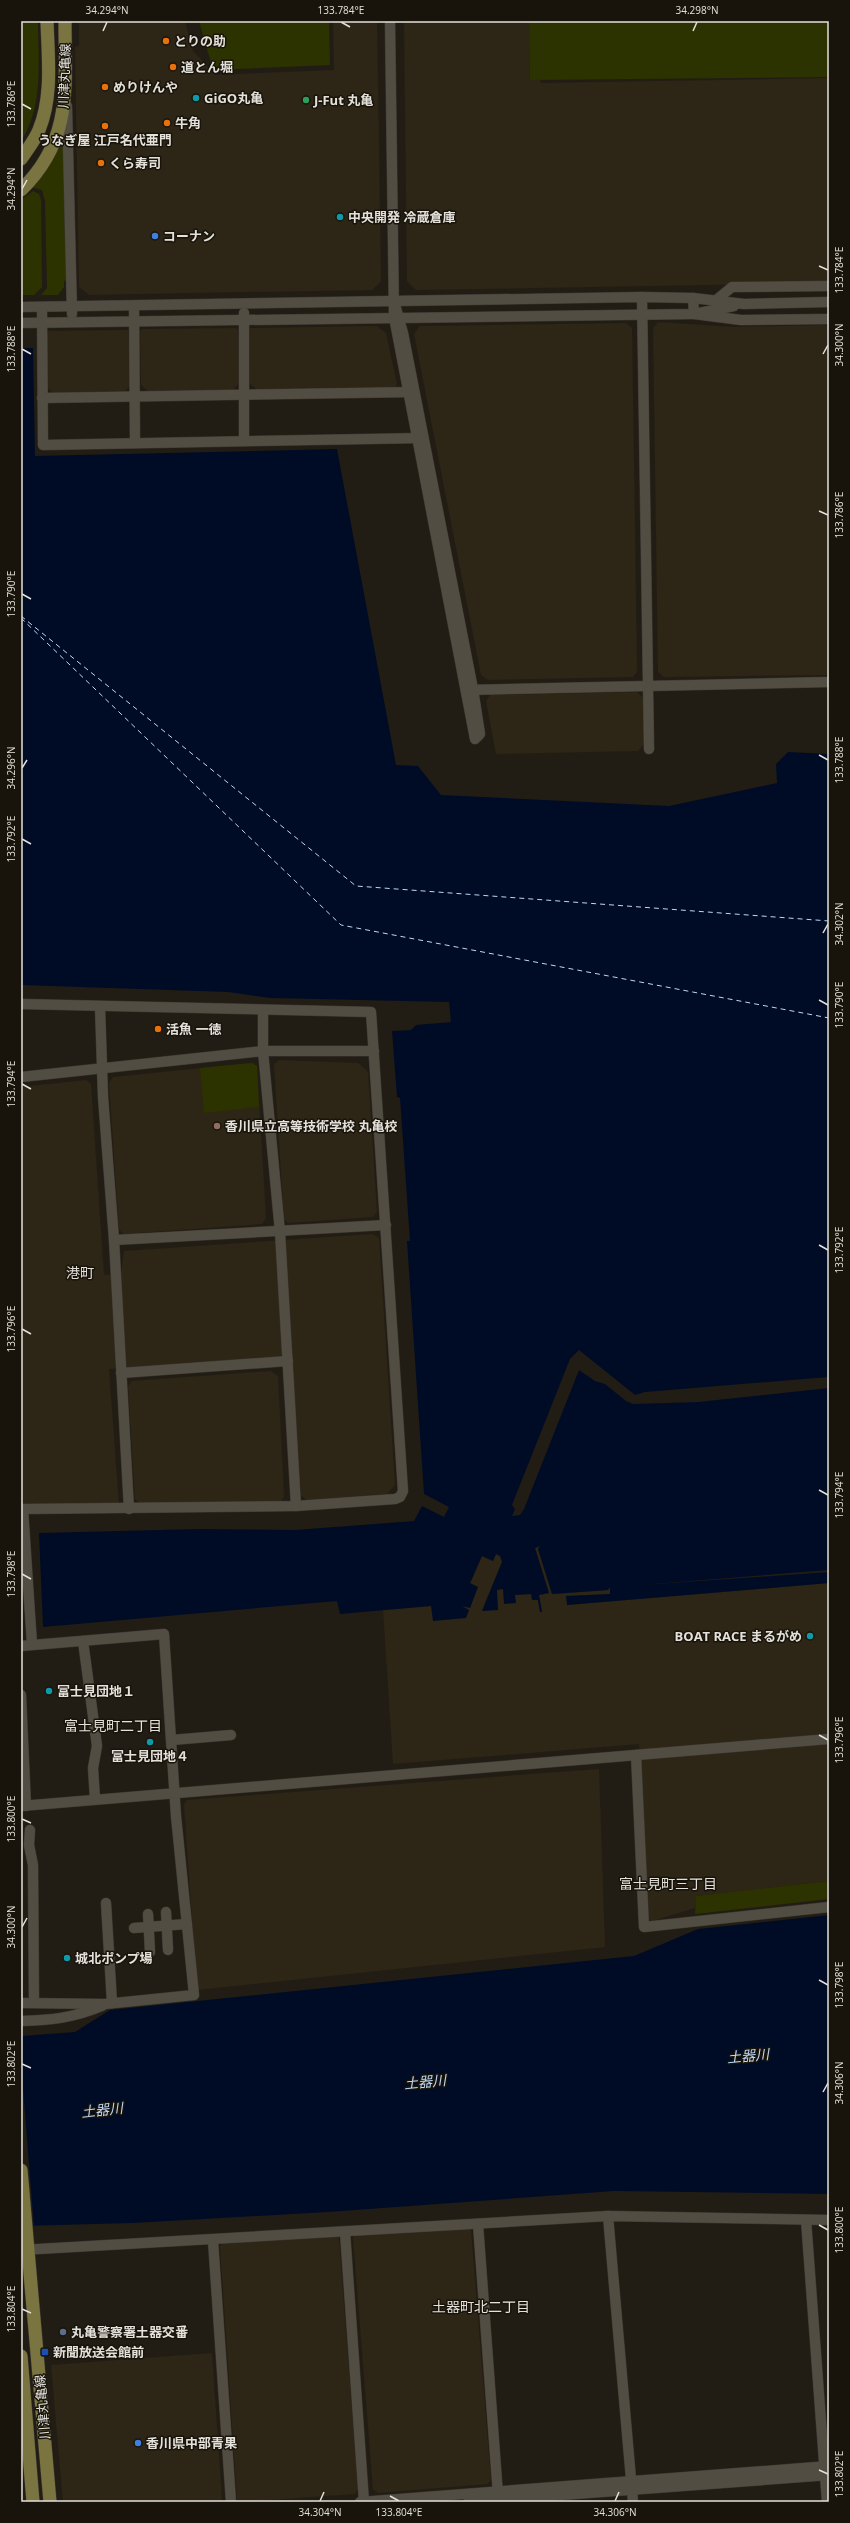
<svg xmlns="http://www.w3.org/2000/svg" width="850" height="2523" viewBox="0 0 850 2523" font-family="'Open Sans','Noto Sans JP',sans-serif">
<style>
.built{fill:#2d2516}
.green{fill:#2c3300}
.water{fill:#000c25}
.pier{fill:#221d14}
.lines{fill:none;stroke-linecap:round;stroke-linejoin:round}
.ferry{stroke:#bed8f7;stroke-width:1;stroke-dasharray:5 4;stroke-linecap:butt}
.minor-casing{stroke:#3b3732;stroke-width:11}
.major-casing{stroke:#3b3732;stroke-width:14}
.minor{stroke:#524d42;stroke-width:10}
.major{stroke:#797440;stroke-width:13}
.ticks{fill:none;stroke:#e4e1db;stroke-width:1.5}
.food-dot{fill:#e8710a;stroke:#18140b;stroke-width:1.5}
.culture-dot{fill:#0f9aa8;stroke:#18140b;stroke-width:1.5}
.leisure-dot{fill:#2e9e5b;stroke:#18140b;stroke-width:1.5}
.shop-dot{fill:#3f7fe0;stroke:#18140b;stroke-width:1.5}
.education-dot{fill:#8d6e63;stroke:#18140b;stroke-width:1.5}
.service-dot{fill:#5c6f8a;stroke:#18140b;stroke-width:1.5}
.transit-dot{fill:#1a4fb4;stroke:#18140b;stroke-width:1.5}
.labels{text-anchor:middle;stroke-width:3;stroke-linejoin:round;paint-order:stroke}
.poi-label{font-size:13px;font-weight:bold;fill:#e4e1db;stroke:#18140b;text-anchor:start}
.street-label{font-size:13px;fill:#e4e1db;stroke:#18140b}
.neighbourhood-label{font-size:14px;fill:#e4e1db;stroke:#18140b}
.water-label{font-size:14px;font-style:italic;fill:#bed8f7;stroke:#18140b}
.neatline{fill:none;stroke:#e4e1db;stroke-width:1.5}
.ticks-label{font-size:10px;text-anchor:middle;fill:#e4e1db}
</style>
<rect width="100%" height="100%" fill="#221d14"/>
<!-- built -->
<g class="built">
<path d="M 79,21 L 185,21 L 193,51 L 215,75 L 334,70 L 333,21 L 377,21 L 381,281 L 372,290 L 186,293 L 89,295 L 79,287 L 75,47 L 79,46 Z"/>
<path d="M 404,21 L 529,21 L 530,80 L 540,80 L 541,83 L 829,78 L 829,283 L 416,290 L 407,281 Z"/>
<path d="M 658,322 L 733,327 L 827,325 L 829,327 L 829,675 L 664,677 L 658,672 L 653,328 Z"/>
<path d="M 626,323 L 632,328 L 637,672 L 633,677 L 488,680 L 481,675 L 414,334 L 420,326 Z"/>
<path d="M 377,326 L 386,333 L 397,384 L 395,387 L 256,389 L 249,383 L 250,328 Z"/>
<path d="M 236,328 L 238,330 L 239,383 L 233,390 L 148,391 L 141,385 L 140,331 L 142,329 Z"/>
<path d="M 128,330 L 131,385 L 125,391 L 53,393 L 46,386 L 47,331 Z"/>
<path d="M 637,692 L 643,698 L 644,744 L 638,751 L 496,754 L 486,701 L 490,695 Z"/>
<path d="M 279,1060 L 358,1063 L 368,1072 L 377,1212 L 373,1217 L 288,1223 L 284,1219 L 274,1065 Z"/>
<path d="M 252,1063 L 257,1066 L 266,1218 L 262,1224 L 123,1234 L 119,1229 L 109,1083 L 113,1077 Z"/>
<path d="M 86,1080 L 91,1084 L 104,1275 L 121,1274 L 124,1251 L 373,1234 L 379,1238 L 395,1485 L 387,1494 L 307,1500 L 301,1496 L 292,1357 L 109,1369 L 119,1505 L 21,1505 L 21,1087 Z"/>
<path d="M 271,1371 L 278,1376 L 284,1497 L 280,1502 L 140,1503 L 135,1499 L 128,1386 L 132,1381 Z"/>
<path d="M 540,1546 L 538,1549 L 552,1594 L 608,1590 L 610,1587 L 610,1594 L 567,1596 L 567,1605 L 829,1583 L 829,1881 L 697,1896 L 695,1908 L 652,1921 L 647,1918 L 639,1744 L 393,1764 L 383,1610 L 431,1606 L 462,1607 L 462,1605 L 470,1607 L 470,1584 L 482,1556 L 493,1561 L 496,1554 L 500,1556 L 502,1562 L 482,1610 L 497,1590 L 503,1589 L 515,1595 L 532,1594 L 538,1600 L 540,1612 L 542,1612 L 539,1595 L 549,1593 L 535,1548 Z"/>
<path d="M 599,1769 L 605,1947 L 197,1990 L 184,1805 L 187,1800 Z"/>
<path d="M 468,2226 L 471,2230 L 491,2480 L 487,2484 L 378,2493 L 373,2489 L 353,2238 L 355,2235 Z"/>
<path d="M 336,2236 L 339,2238 L 358,2489 L 355,2494 L 240,2502 L 237,2499 L 220,2246 L 222,2243 Z"/>
<path d="M 212,2353 L 222,2499 L 219,2502 L 63,2502 L 51,2365 Z"/>
</g>
<!-- green -->
<g class="green">
<path d="M 21,21 L 38,21 C 38,61 44,106 21,141 Z"/>
<path d="M 199,21 L 329,21 L 330,65 L 213,70 Z"/>
<path d="M 529,21 L 829,21 L 829,77 L 530,80 Z"/>
<path d="M 62,143 L 64,144 L 67,280 L 64,281 L 64,287 L 58,295 L 41,295 L 47,288 L 45,201 L 42,190 L 31,187 Z"/>
<path d="M 33,191 L 39,194 L 41,200 L 42,287 L 34,295 L 21,295 L 21,200 Z"/>
<path d="M 252,1063 L 257,1066 L 259,1107 L 204,1113 L 200,1068 Z"/>
<path d="M 829,1881 L 829,1899 L 695,1914 L 696,1896 Z"/>
</g>
<!-- water -->
<g class="water">
<path d="M 21,348 L 33,348 L 35,456 L 337,449 L 396,765 L 418,766 L 441,795 L 669,806 L 777,783 L 776,764 L 788,752 L 829,754 L 829,1377 L 645,1392 L 635,1395 L 579,1350 L 570,1359 L 512,1505 L 515,1509 L 512,1516 L 520,1515 L 524,1509 L 579,1370 L 595,1381 L 605,1384 L 626,1401 L 633,1404 L 698,1402 L 829,1388 L 829,1570 L 641,1585 L 829,1572 L 829,1583 L 567,1605 L 566,1596 L 610,1594 L 610,1587 L 608,1590 L 552,1594 L 538,1549 L 540,1546 L 535,1548 L 549,1593 L 539,1595 L 542,1612 L 540,1612 L 538,1600 L 532,1600 L 531,1594 L 515,1595 L 516,1603 L 504,1604 L 503,1589 L 497,1590 L 498,1610 L 482,1611 L 502,1562 L 500,1556 L 496,1554 L 493,1561 L 482,1556 L 470,1583 L 478,1587 L 470,1608 L 462,1606 L 469,1610 L 466,1618 L 433,1621 L 431,1606 L 340,1614 L 337,1601 L 43,1627 L 39,1533 L 198,1529 L 295,1530 L 414,1521 L 422,1506 L 444,1517 L 449,1507 L 424,1494 L 407,1241 L 410,1241 L 400,1098 L 397,1097 L 392,1031 L 411,1030 L 416,1025 L 451,1022 L 449,1002 L 270,998 L 228,992 L 21,985 Z"/>
<path d="M 829,1915 L 829,2194 L 614,2191 L 328,2212 L 133,2223 L 21,2226 L 21,2036 L 75,2032 L 110,2010 L 634,1956 L 698,1929 Z"/>
</g>
<!-- pier -->
<path class="pier" d="M 21,2063 L 34,2228 L 21,2228 Z"/>
<g class="lines">
<!-- ferry -->
<g class="ferry">
<path d="M 21,616 L 356,886 L 829,921"/>
<path d="M 21,618 L 341,925 L 829,1018"/>
</g>
<defs>
<g id="minor">
<path d="M 390,21 L 394,317 L 475,739 L 480,734 L 473,689 L 403,333 L 394,301"/>
<path d="M 67,106 L 72,314"/>
<path d="M 642,297 L 649,749"/>
<path d="M 693,298 L 694,314 L 741,320 L 829,319"/>
<path d="M 715,301 L 732,287 L 829,286"/>
<path d="M 134,306 L 135,443"/>
<path d="M 21,307 L 642,297 L 693,298 L 744,304 L 829,302"/>
<path d="M 42,308 L 43,445 L 423,438"/>
<path d="M 244,313 L 244,441"/>
<path d="M 21,323 L 694,314 L 734,306"/>
<path d="M 42,398 L 414,392"/>
<path d="M 467,690 L 829,682"/>
<path d="M 21,1004 L 371,1012 L 403,1491 L 400,1497 L 395,1499 L 296,1506 L 21,1509"/>
<path d="M 100,1007 L 103,1097 L 114,1240 L 129,1509"/>
<path d="M 263,1010 L 263,1051 L 280,1232 L 296,1506"/>
<path d="M 21,1077 L 263,1051 L 374,1051"/>
<path d="M 114,1240 L 386,1225"/>
<path d="M 121,1373 L 288,1361"/>
<path d="M 23,1509 L 32,1644"/>
<path d="M 83,1641 L 97,1746 L 93,1768 L 95,1799"/>
<path d="M 21,1646 L 164,1634 L 176,1816 L 194,1995 L 105,2004 L 21,2003"/>
<path d="M 21,1695 L 26,1806"/>
<path d="M 172,1740 L 231,1735"/>
<path d="M 636,1755 L 644,1927 L 829,1907"/>
<path d="M 21,1806 L 829,1739"/>
<path d="M 30,1830 L 29,1845 L 33,1865 L 34,2002"/>
<path d="M 106,1903 L 112,2003"/>
<path d="M 166,1912 L 168,1950"/>
<path d="M 148,1914 L 150,1952"/>
<path d="M 134,1928 L 187,1924"/>
<path d="M 21,2021 C 52,2020 73,2018 102,2006"/>
<path d="M 608,2216 L 633,2502"/>
<path d="M 806,2220 L 827,2502"/>
<path d="M 478,2224 L 498,2495"/>
<path d="M 345,2232 L 364,2502"/>
<path d="M 213,2241 L 231,2502"/>
<path d="M 21,2250 L 608,2216 L 829,2220"/>
<path d="M 360,2502 L 829,2466"/>
<path d="M 468,2502 L 829,2475"/>
</g>
<g id="major">
<path d="M 21,159 C 27,150 35,140 39,130 C 53,96 48,57 47,21"/>
<path d="M 21,190 C 73,140 65,86 65,21"/>
<path d="M 21,2170 L 50,2502"/>
<path d="M 21,2356 L 33,2502"/>
</g>
</defs>
<!-- minor casing -->
<use href="#minor" class="minor-casing"/>
<!-- major casing -->
<use href="#major" class="major-casing"/>
<!-- minor -->
<use href="#minor" class="minor"/>
<!-- major -->
<use href="#major" class="major"/>
</g>
<!-- ticks -->
<path class="ticks" d="M 341,22 L 350,27M 103,31 L 107,22M 693,31 L 697,22M 22,104 L 31,109M 22,189 L 27,180M 819,266 L 828,270M 22,349 L 31,354M 823,354 L 828,345M 819,511 L 828,515M 22,594 L 31,599M 819,755 L 828,760M 22,768 L 27,760M 22,839 L 31,844M 823,933 L 828,924M 819,1000 L 828,1005M 22,1084 L 31,1089M 819,1245 L 828,1250M 22,1329 L 31,1334M 819,1490 L 828,1495M 22,1574 L 31,1579M 819,1735 L 828,1740M 22,1819 L 31,1823M 22,1927 L 27,1918M 819,1980 L 828,1985M 22,2064 L 31,2068M 823,2092 L 828,2083M 819,2225 L 828,2230M 22,2309 L 31,2313M 819,2470 L 828,2474M 390,2496 L 399,2501M 320,2501 L 324,2492M 615,2501 L 619,2492"/>
<!-- markers -->
<g class="food-dot">
<circle cx="166" cy="41" r="4"/>
<circle cx="173" cy="67" r="4"/>
<circle cx="105" cy="87" r="4"/>
<circle cx="167" cy="123" r="4"/>
<circle cx="105" cy="126" r="4"/>
<circle cx="101" cy="163" r="4"/>
<circle cx="158" cy="1029" r="4"/>
</g>
<g class="culture-dot">
<circle cx="196" cy="98" r="4"/>
<circle cx="340" cy="217" r="4"/>
<circle cx="810" cy="1636" r="4"/>
<circle cx="49" cy="1691" r="4"/>
<circle cx="150" cy="1742" r="4"/>
<circle cx="67" cy="1958" r="4"/>
</g>
<circle class="leisure-dot" cx="306" cy="100" r="4"/>
<g class="shop-dot">
<circle cx="155" cy="236" r="4"/>
<circle cx="138" cy="2443" r="4"/>
</g>
<circle class="education-dot" cx="217" cy="1126" r="4"/>
<circle class="service-dot" cx="63" cy="2332" r="4"/>
<rect class="transit-dot" x="41" y="2348" width="8" height="8" rx="2"/>
<g class="labels">
<!-- poi labels -->
<g class="poi-label">
<text x="174" y="46">とりの助</text>
<text x="181" y="72">道とん堀</text>
<text x="113" y="92">めりけんや</text>
<text x="204" y="103">GiGO丸亀</text>
<text x="314" y="105">J-Fut 丸亀</text>
<text x="175" y="128">牛角</text>
<text x="105" y="145" text-anchor="middle">うなぎ屋 江戸名代亜門</text>
<text x="109" y="168">くら寿司</text>
<text x="348" y="222">中央開発 冷蔵倉庫</text>
<text x="163" y="241">コーナン</text>
<text x="166" y="1034">活魚 一徳</text>
<text x="225" y="1131">香川県立高等技術学校 丸亀校</text>
<text x="802" y="1641" text-anchor="end">BOAT RACE まるがめ</text>
<text x="57" y="1696">富士見団地１</text>
<text x="150" y="1761" text-anchor="middle">富士見団地４</text>
<text x="75" y="1963">城北ポンプ場</text>
<text x="71" y="2337">丸亀警察署土器交番</text>
<text x="53" y="2357">新聞放送会館前</text>
<text x="146" y="2448">香川県中部青果</text>
</g>
<!-- street labels -->
<g class="street-label">
<text transform="translate(64 76) rotate(-88)" y="5">川津丸亀線</text>
<text transform="translate(42 2407) rotate(-95)" y="5">川津丸亀線</text>
</g>
<!-- neighbourhood labels -->
<g class="neighbourhood-label">
<text x="80" y="1278">港町</text>
<text x="113" y="1731">富士見町二丁目</text>
<text x="668" y="1889">富士見町三丁目</text>
<text x="481" y="2312">土器町北二丁目</text>
</g>
<!-- water labels -->
<g class="water-label">
<text transform="translate(748 2056) rotate(-5)" y="5">土器川</text>
<text transform="translate(425 2082) rotate(-5)" y="5">土器川</text>
<text transform="translate(102 2110) rotate(-6)" y="5">土器川</text>
</g>
</g>
<!-- border -->
<rect width="850" height="2523" fill="none" stroke="#18140b" stroke-width="44"/>
<rect x="22" y="22" width="806" height="2479" class="neatline"/>
<g class="ticks-label">
<text x="107" y="14">34.294°N</text>
<text x="341" y="14">133.784°E</text>
<text x="697" y="14">34.298°N</text>
<text transform="translate(11 104) rotate(-90)" y="4">133.786°E</text>
<text transform="translate(11 189) rotate(-90)" y="4">34.294°N</text>
<text transform="translate(839 270) rotate(-90)" y="4">133.784°E</text>
<text transform="translate(839 345) rotate(-90)" y="4">34.300°N</text>
<text transform="translate(11 349) rotate(-90)" y="4">133.788°E</text>
<text transform="translate(839 515) rotate(-90)" y="4">133.786°E</text>
<text transform="translate(11 594) rotate(-90)" y="4">133.790°E</text>
<text transform="translate(839 760) rotate(-90)" y="4">133.788°E</text>
<text transform="translate(11 768) rotate(-90)" y="4">34.296°N</text>
<text transform="translate(11 839) rotate(-90)" y="4">133.792°E</text>
<text transform="translate(839 924) rotate(-90)" y="4">34.302°N</text>
<text transform="translate(839 1005) rotate(-90)" y="4">133.790°E</text>
<text transform="translate(11 1084) rotate(-90)" y="4">133.794°E</text>
<text transform="translate(839 1250) rotate(-90)" y="4">133.792°E</text>
<text transform="translate(11 1329) rotate(-90)" y="4">133.796°E</text>
<text transform="translate(839 1495) rotate(-90)" y="4">133.794°E</text>
<text transform="translate(11 1574) rotate(-90)" y="4">133.798°E</text>
<text transform="translate(839 1740) rotate(-90)" y="4">133.796°E</text>
<text transform="translate(11 1819) rotate(-90)" y="4">133.800°E</text>
<text transform="translate(11 1927) rotate(-90)" y="4">34.300°N</text>
<text transform="translate(839 1985) rotate(-90)" y="4">133.798°E</text>
<text transform="translate(11 2064) rotate(-90)" y="4">133.802°E</text>
<text transform="translate(839 2083) rotate(-90)" y="4">34.306°N</text>
<text transform="translate(839 2230) rotate(-90)" y="4">133.800°E</text>
<text transform="translate(11 2309) rotate(-90)" y="4">133.804°E</text>
<text transform="translate(839 2474) rotate(-90)" y="4">133.802°E</text>
<text x="320" y="2516">34.304°N</text>
<text x="399" y="2516">133.804°E</text>
<text x="615" y="2516">34.306°N</text>
</g>
</svg>
